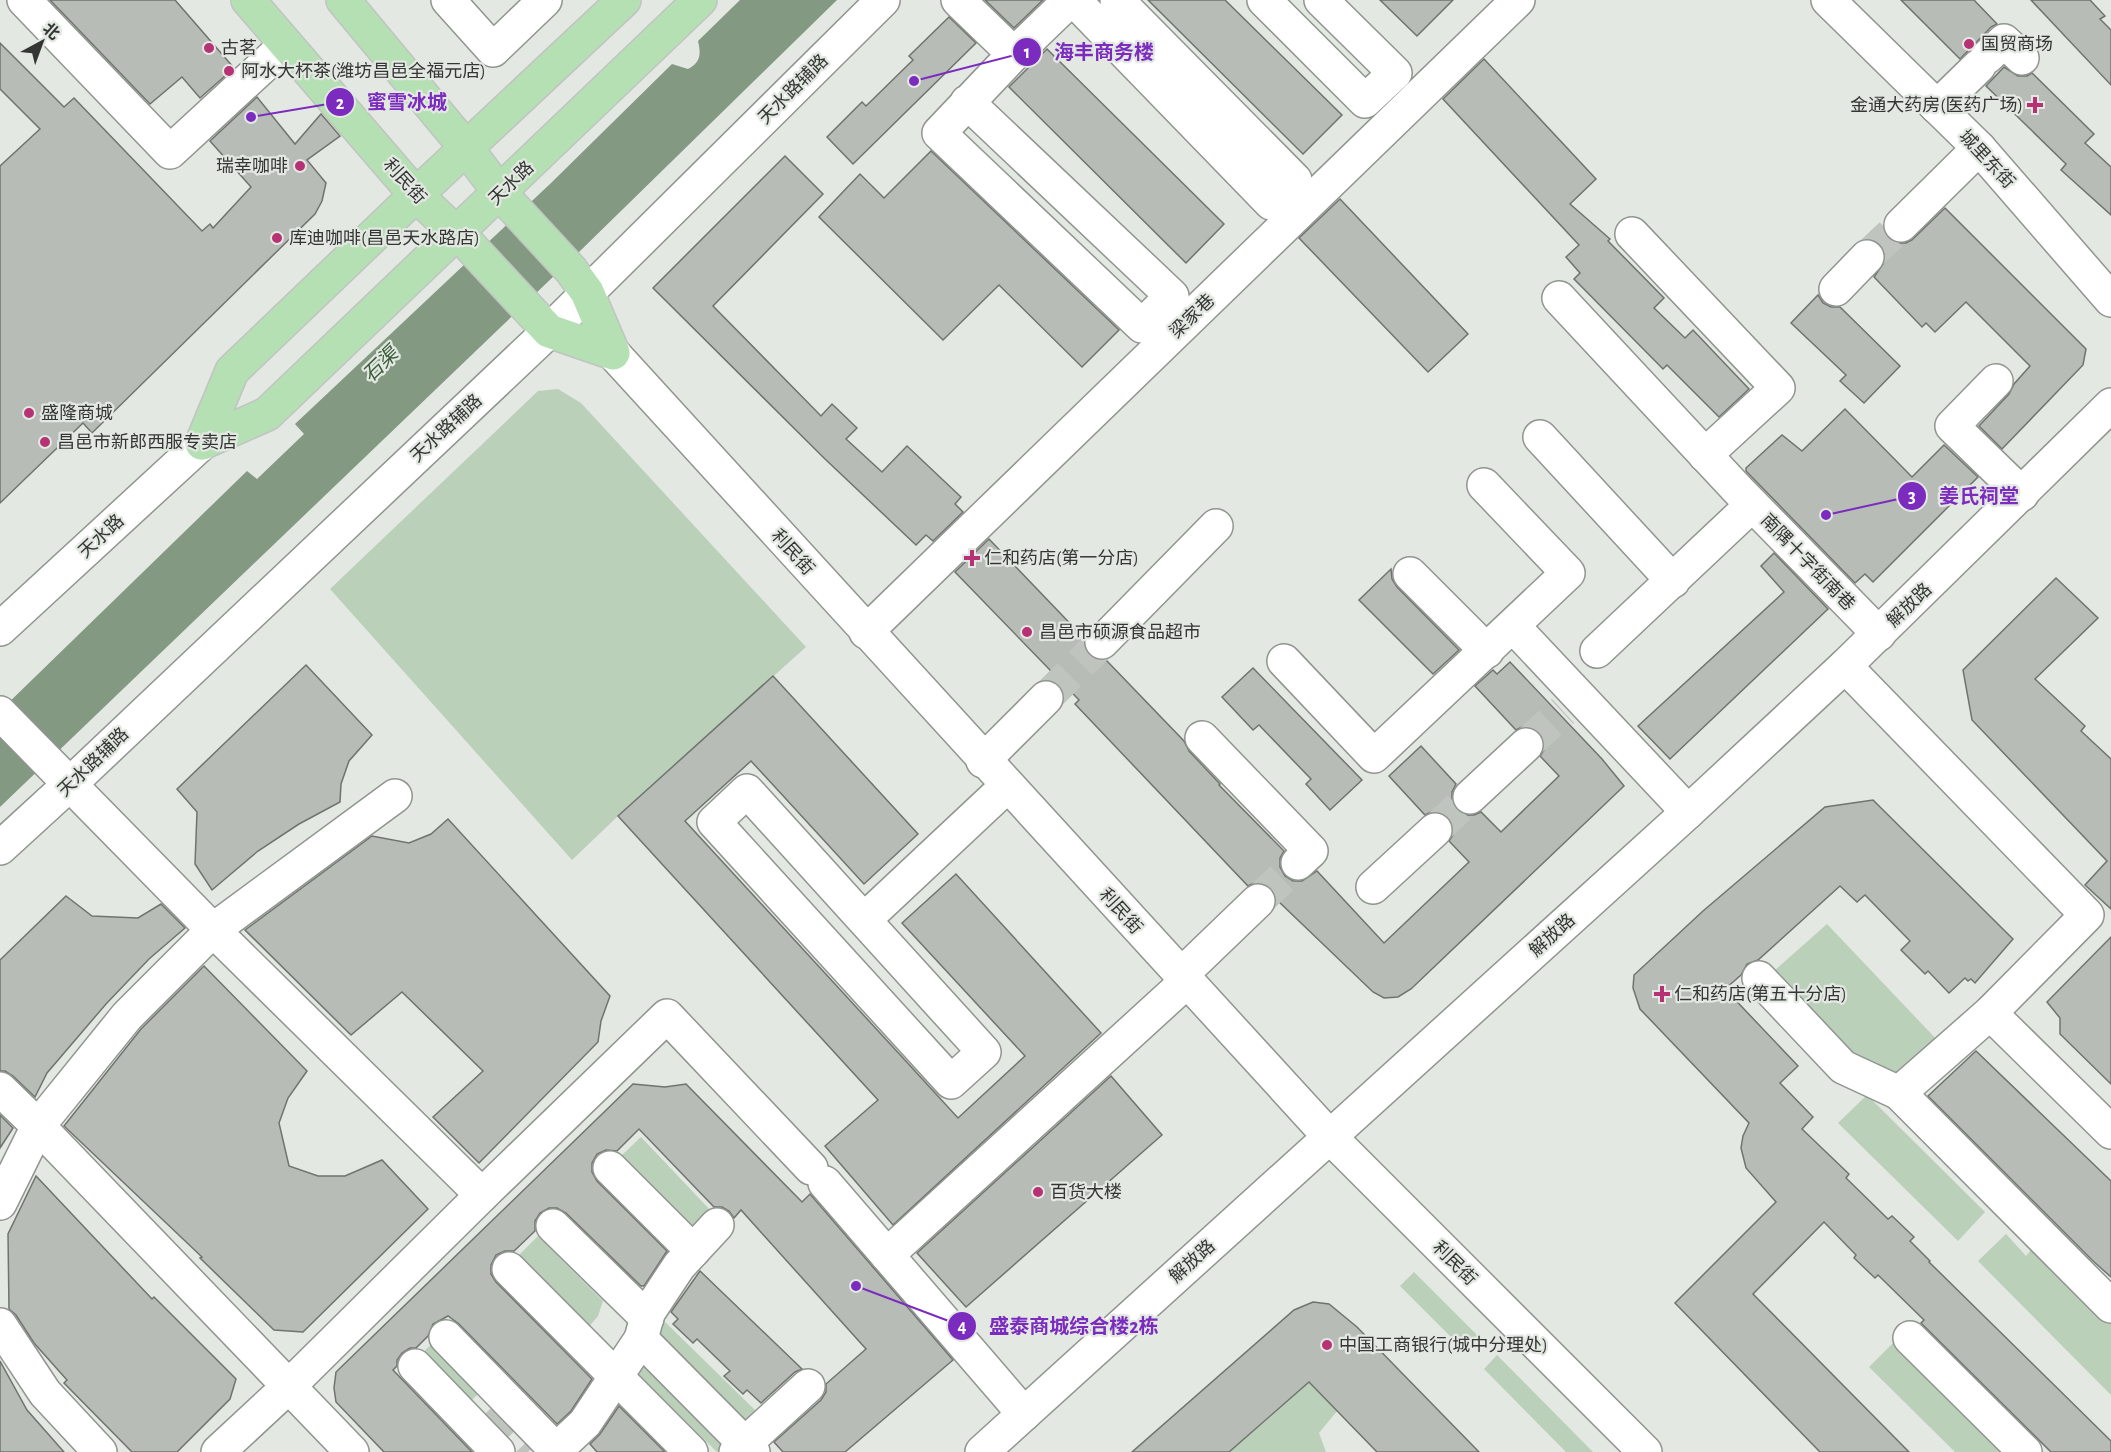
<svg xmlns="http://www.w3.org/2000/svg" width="2111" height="1452" viewBox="0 0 2111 1452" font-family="'Alegreya Sans','Noto Sans SC',sans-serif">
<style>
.green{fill:#bad0b9}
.water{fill:#839982}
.building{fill:#b7bcb7;stroke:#6f746f;stroke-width:1.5}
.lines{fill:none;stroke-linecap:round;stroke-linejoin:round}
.minor-tunnel{stroke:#c0c4bf;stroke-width:33;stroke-dasharray:33 16;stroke-linecap:butt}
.minor-casing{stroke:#909590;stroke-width:36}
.major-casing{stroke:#c2c3c2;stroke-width:36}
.minor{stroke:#fff;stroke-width:33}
.major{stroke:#b4e0b3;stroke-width:33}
.poi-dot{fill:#b73275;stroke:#e3e8e2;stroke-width:2}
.labels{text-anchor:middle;stroke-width:4.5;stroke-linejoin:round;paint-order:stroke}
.poi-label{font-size:18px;fill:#343634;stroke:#e3e8e2;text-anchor:start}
.street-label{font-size:18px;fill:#343634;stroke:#e3e8e2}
.water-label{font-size:20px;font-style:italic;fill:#385c37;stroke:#e3e8e2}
.leader{fill:none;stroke:#7b2cbf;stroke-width:2}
.callout-dot{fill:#7b2cbf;stroke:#e3e8e2;stroke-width:2}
.mark-label{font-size:18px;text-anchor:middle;font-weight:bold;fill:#fff}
.callout-label{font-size:20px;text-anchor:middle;font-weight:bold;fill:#7b2cbf;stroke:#e3e8e2;stroke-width:4.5;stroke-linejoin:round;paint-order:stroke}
</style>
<rect width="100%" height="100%" fill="#e3e8e2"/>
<!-- green -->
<g class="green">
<path d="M 558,389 L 581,403 L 806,647 L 618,816 L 572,860 L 330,589 L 538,391 Z"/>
<path d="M 1827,924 L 1939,1042 L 1903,1074 L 1862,1063 L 1774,971 Z"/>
<path d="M 1867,1095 L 1985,1212 L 1958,1241 L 1838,1123 Z"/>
<path d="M 641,1137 L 712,1212 L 692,1232 L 620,1157 Z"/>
<path d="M 2006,1234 L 2026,1256 L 2031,1250 L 2111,1324 L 2111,1395 L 1978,1261 Z"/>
<path d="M 538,1236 L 603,1301 L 598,1316 L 586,1330 L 515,1259 Z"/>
<path d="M 1414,1272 L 1478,1336 L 1464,1350 L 1400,1286 Z"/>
<path d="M 662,1319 L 757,1412 L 747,1423 L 651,1329 Z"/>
<path d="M 435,1341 L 483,1389 L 468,1404 L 419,1356 Z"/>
<path d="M 1894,1342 L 2005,1452 L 1955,1452 L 1869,1367 Z"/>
<path d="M 1497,1355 L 1593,1452 L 1566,1452 L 1484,1369 Z"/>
<path d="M 643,1358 L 727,1442 L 717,1452 L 633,1369 Z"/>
<path d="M 1309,1382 L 1337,1411 L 1319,1433 L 1326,1452 L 1229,1452 Z"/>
</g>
<!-- water -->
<path class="water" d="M 740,0 L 837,0 L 579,252 L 0,807 L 0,711 L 247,471 L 257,479 L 304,434 L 295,424 L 550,184 L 672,64 L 688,69 C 701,62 701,54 698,41 Z"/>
<!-- building -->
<g class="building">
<path d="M 50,0 L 175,0 L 234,68 L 200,98 L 182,77 L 150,104 Z"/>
<path d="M 985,0 L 1043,0 L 1014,28 Z"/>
<path d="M 1148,0 L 1225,0 L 1342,115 L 1303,154 Z"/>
<path d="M 1380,0 L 1453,0 L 1417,36 Z"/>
<path d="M 1901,0 L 1974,0 L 1997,24 L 1991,27 L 1960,59 Z"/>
<path d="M 2031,0 L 2090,0 L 2105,16 L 2100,19 L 2111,30 L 2111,85 Z"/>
<path d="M 949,17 L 976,43 L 853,164 L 827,137 L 862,102 L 866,106 L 913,60 L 909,56 Z"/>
<path d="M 0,43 L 64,107 L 74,98 L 202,231 L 210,224 L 213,228 L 251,187 L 210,141 L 257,97 L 295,144 L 321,114 L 340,136 L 307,160 L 326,183 L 322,201 L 315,214 L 92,433 L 83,423 L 0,503 L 0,166 L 40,129 L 0,89 Z"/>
<path d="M 1047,49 L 1224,224 L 1186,263 L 1009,87 Z"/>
<path d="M 1484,59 L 1596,179 L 1570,204 L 1610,239 L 1608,241 L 1664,298 L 1654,308 L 1685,338 L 1693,330 L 1749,389 L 1719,417 L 1667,365 L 1663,369 L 1574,279 L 1580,273 L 1566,257 L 1579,245 L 1443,99 Z"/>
<path d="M 2004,67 L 2018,76 L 2027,76 L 2032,73 L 2094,134 L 2085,143 L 2111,167 L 2111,215 L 2061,170 L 2066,164 L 1986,86 Z"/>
<path d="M 931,151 L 1119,330 L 1082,367 L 999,285 L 943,340 L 819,217 L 860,174 L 884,198 Z"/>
<path d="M 785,156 L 823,194 L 713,306 L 821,416 L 832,404 L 857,428 L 846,439 L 882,472 L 907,446 L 961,497 L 955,504 L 963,512 L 933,541 L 926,535 L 916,545 L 825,459 L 653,288 Z"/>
<path d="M 1340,199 L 1468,334 L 1428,372 L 1299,238 Z"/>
<path d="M 1945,208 L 2086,349 L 2083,365 L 2002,449 L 1979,426 L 2009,394 L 2014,384 L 2030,366 L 1966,302 L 1935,332 L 1926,323 L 1922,327 L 1874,277 L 1885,261 L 1885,251 L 1880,244 L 1875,241 L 1884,232 L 1888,239 L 1895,243 L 1906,243 L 1912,240 Z"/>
<path d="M 1818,295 L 1823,303 L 1831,307 L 1840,307 L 1900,366 L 1864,403 L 1840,381 L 1846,375 L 1791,323 Z"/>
<path d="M 1845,409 L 1912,477 L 1944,445 L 1978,477 L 1873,582 L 1865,574 L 1855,583 L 1746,471 L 1746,468 L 1782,435 L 1802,451 Z"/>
<path d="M 989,539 L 1084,638 L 1084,648 L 1088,655 L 1097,660 L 1106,660 L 1184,741 L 1189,751 L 1220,784 L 1219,785 L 1284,851 L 1280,858 L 1280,867 L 1285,876 L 1293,881 L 1302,881 L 1317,871 L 1384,943 L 1469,862 L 1449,841 L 1453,835 L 1453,826 L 1448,817 L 1440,812 L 1431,812 L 1425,815 L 1389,776 L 1421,746 L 1456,784 L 1452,792 L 1452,801 L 1456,809 L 1465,815 L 1474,815 L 1481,812 L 1501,832 L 1559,776 L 1540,756 L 1544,750 L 1544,741 L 1539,732 L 1531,727 L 1522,727 L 1516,730 L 1475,686 L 1493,670 L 1497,674 L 1510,662 L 1602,759 L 1624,786 L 1411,989 L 1398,997 L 1384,998 L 1373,992 L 1276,899 L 1271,888 L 1263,883 L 1254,883 L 1248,886 L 1075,704 L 1079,700 L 955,572 Z"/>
<path d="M 1774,553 L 1828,609 L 1670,759 L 1638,726 L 1784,592 L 1761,566 Z"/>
<path d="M 1391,569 L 1392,579 L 1397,587 L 1459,650 L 1433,674 L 1359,600 Z"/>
<path d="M 2056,578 L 2098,618 L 2035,679 L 2085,726 L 2081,731 L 2111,759 L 2111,909 L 2085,885 L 2107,861 L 1972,720 L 1963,670 Z"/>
<path d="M 306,665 L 372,735 L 349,761 L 341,784 L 340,802 L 299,824 L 258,851 L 212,890 L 195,864 L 197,812 L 177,789 Z"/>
<path d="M 1253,668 L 1362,780 L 1330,810 L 1306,784 L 1311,779 L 1259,725 L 1253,730 L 1222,697 Z"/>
<path d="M 773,676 L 918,834 L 864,884 L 751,761 L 685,821 L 903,1058 L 958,1118 L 1025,1056 L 902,923 L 956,874 L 1101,1033 L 893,1225 L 825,1146 L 878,1100 L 618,816 Z"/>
<path d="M 1873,800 L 2013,939 L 1975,983 L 1971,979 L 1968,981 L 1965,978 L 1949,993 L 1928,971 L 1925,974 L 1901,950 L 1910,941 L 1865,895 L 1857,902 L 1840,886 L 1758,960 L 1747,964 L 1741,975 L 1725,989 L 1798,1066 L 1780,1083 L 1813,1117 L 1802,1129 L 1849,1174 L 1846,1178 L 1888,1219 L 1892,1216 L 1914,1237 L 1910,1241 L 1930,1261 L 1929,1262 L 2111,1441 L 2111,1452 L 2051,1452 L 1921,1323 L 1924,1320 L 1878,1275 L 1875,1278 L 1854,1258 L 1856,1255 L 1824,1222 L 1753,1294 L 1909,1452 L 1820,1452 L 1675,1303 L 1776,1202 L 1746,1168 L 1741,1148 L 1743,1136 L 1749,1123 L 1640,1009 L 1633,988 L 1634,975 L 1703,911 L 1825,807 Z"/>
<path d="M 448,819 L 610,996 L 601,1021 L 598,1042 L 479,1163 L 433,1117 L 483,1071 L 402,992 L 351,1035 L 245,930 L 372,836 L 409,843 L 431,834 Z"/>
<path d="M 66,896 L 92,916 L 138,918 L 161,904 L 185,928 L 149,959 L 106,1004 L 47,1073 L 35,1097 L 13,1076 L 5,1071 L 0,1071 L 0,960 Z"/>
<path d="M 2111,937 L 2111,1084 L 2060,1034 L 2060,1018 L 2047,1002 Z"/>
<path d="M 204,966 L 307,1071 L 288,1098 L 279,1123 L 289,1166 L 318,1176 L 345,1176 L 382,1160 L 428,1209 L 303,1332 L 274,1330 L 200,1258 L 202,1257 L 64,1126 L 141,1029 Z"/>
<path d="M 1976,1051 L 2111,1181 L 2111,1277 L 2093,1261 L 1928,1096 Z"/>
<path d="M 1111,1076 L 1162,1135 L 966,1307 L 917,1253 Z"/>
<path d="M 633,1084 L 665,1087 L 686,1084 L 802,1202 L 810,1194 L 953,1360 L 845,1452 L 783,1452 L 774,1442 L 821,1400 L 826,1392 L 826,1384 L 866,1349 L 741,1210 L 734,1218 L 729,1211 L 722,1207 L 714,1207 L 639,1129 L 617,1151 L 606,1150 L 597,1154 L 592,1163 L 592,1172 L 597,1181 L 667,1251 L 644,1286 L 641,1286 L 566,1213 L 557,1208 L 549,1208 L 540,1213 L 535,1221 L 535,1231 L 514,1251 L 505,1251 L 496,1255 L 491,1265 L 491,1274 L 496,1282 L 592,1379 L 571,1411 L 557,1424 L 459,1324 L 448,1316 L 433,1324 L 428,1336 L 416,1348 L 410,1348 L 402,1353 L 397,1360 L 397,1366 L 393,1370 L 472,1452 L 384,1452 L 336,1402 L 334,1388 L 336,1372 Z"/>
<path d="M 0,1115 L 13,1128 L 0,1148 Z"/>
<path d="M 36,1176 L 152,1299 L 154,1297 L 236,1379 L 230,1399 L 177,1452 L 132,1452 L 64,1383 L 67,1380 L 34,1343 L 16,1315 L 9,1309 L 8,1234 Z"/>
<path d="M 700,1271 L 802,1369 L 795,1372 L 761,1403 L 747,1390 L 743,1394 L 724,1376 L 730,1371 L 697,1339 L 693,1343 L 673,1324 L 678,1319 L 671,1312 Z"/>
<path d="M 1313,1302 L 1329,1304 L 1357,1327 L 1479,1452 L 1377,1452 L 1309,1382 L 1229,1452 L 1132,1452 L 1294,1310 Z"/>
<path d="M 0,1361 L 27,1410 L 64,1452 L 0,1452 Z"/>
<path d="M 619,1406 L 665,1452 L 597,1452 L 590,1444 L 600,1434 Z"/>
</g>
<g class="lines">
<!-- minor-tunnel -->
<g class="minor-tunnel">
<path d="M 1867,257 L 1901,225"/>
<path d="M 1046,698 L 1102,642"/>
<path d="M 1526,745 L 1563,711"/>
<path d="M 1435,830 L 1470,797"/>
<path d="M 1258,901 L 1298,863"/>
<path d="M 488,1411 L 528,1452"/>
</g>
<defs>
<g id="minor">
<path d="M 24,0 L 170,152 L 286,45"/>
<path d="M 448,0 L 493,50 L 545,0"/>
<path d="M 958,0 L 1014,54 L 1070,0"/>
<path d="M 1074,0 L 1271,203 L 1295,180 L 1117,0"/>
<path d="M 1264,0 L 1365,101 L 1395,73 L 1321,0"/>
<path d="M 1828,0 L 1979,148 L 2111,300"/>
<path d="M 1987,57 L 2004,41 L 2022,58"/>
<path d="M 967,102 L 1172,296 L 1142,326 L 939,133 L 1014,54"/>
<path d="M 1937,107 L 1979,66"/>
<path d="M 1901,225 L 1979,148"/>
<path d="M 1632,234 L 1778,388 L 1705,455"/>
<path d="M 1836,289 L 1867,257"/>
<path d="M 1559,298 L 1738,490 L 1879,634"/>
<path d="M 613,353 L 1329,1136 L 1645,1452"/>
<path d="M 1996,381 L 1952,426 L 2022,494"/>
<path d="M 1540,437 L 1673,581"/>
<path d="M 1410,574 L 1487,651"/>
<path d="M 1513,626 L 1688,812"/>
<path d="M 0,629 L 202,443"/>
<path d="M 866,632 L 1518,0"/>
<path d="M 1102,642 L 1216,526"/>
<path d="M 1597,651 L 1752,505"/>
<path d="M 1284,661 L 1374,756 L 1568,573 L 1484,485"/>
<path d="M 0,713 L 213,930 L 482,1195"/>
<path d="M 1202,738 L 1311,851 L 1298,863"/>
<path d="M 983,761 L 1046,698"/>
<path d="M 1470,797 L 1526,745"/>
<path d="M 0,848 L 71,783 L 549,331 L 883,0"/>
<path d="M 1373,887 L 1435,830"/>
<path d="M 864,920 L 984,1052 L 951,1082 L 714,822 L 747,791 L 864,920 L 1007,786"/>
<path d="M 1180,976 L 1258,901"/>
<path d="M 1759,978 L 1843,1067 L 1899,1093 L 1990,1013 L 2087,915 L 1845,666"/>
<path d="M 1990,1013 L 2111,1132"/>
<path d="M 0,1089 L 38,1126 L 352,1452"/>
<path d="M 1899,1093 L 2111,1306"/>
<path d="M 610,1168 L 693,1251"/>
<path d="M 825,1183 L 1024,1414"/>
<path d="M 0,1203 L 38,1126 L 127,1016 L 213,930 L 395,796"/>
<path d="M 553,1226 L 647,1318"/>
<path d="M 887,1255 L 1186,982"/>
<path d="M 509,1269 L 691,1452"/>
<path d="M 0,1325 L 45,1393 L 100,1452"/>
<path d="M 446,1337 L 556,1450"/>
<path d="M 1910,1338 L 2025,1452"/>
<path d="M 641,1339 L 753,1452"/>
<path d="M 415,1366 L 498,1452"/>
<path d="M 218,1452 L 288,1387 L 482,1195 L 667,1016 L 811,1168"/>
<path d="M 554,1452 L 585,1423 L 641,1339 L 648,1313 L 679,1266 L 717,1225"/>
<path d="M 736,1452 L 808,1386"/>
<path d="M 982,1452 L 1688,812 L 1845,666 L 2111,405"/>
</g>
<g id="major">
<path d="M 248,0 L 416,195 L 469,245 L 549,331 L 613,353 L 587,292 L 571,270 L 500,193 L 467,149 L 343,0"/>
<path d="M 202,443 L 267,414 L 700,0"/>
<path d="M 202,443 L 232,371 L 416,195 L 624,0"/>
</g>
</defs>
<!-- minor casing -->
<use href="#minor" class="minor-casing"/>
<!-- major casing -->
<use href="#major" class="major-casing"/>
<!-- minor -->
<use href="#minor" class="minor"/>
<!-- major -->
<use href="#major" class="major"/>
</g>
<!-- markers -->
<g class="poi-dot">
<circle cx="1969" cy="44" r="6"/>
<circle cx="209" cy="48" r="6"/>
<circle cx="229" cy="71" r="6"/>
<path d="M2032 96h6v6h6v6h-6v6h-6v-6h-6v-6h6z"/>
<circle cx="300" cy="166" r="6"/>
<circle cx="277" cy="238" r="6"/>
<circle cx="29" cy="413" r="6"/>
<circle cx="45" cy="442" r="6"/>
<path d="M969 549h6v6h6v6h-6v6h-6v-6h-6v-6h6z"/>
<circle cx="1027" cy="632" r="6"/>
<path d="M1659 985h6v6h6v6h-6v6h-6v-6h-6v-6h6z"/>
<circle cx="1038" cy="1192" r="6"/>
<circle cx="1327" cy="1345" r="6"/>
</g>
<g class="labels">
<!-- poi labels -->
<g class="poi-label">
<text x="1981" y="50">国贸商场</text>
<text x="221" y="54">古茗</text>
<text x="241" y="77">阿水大杯茶(潍坊昌邑全福元店)</text>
<text x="2023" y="111" text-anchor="end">金通大药房(医药广场)</text>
<text x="288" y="172" text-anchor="end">瑞幸咖啡</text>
<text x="289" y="244">库迪咖啡(昌邑天水路店)</text>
<text x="41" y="419">盛隆商城</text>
<text x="57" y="448">昌邑市新郎西服专卖店</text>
<text x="984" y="564">仁和药店(第一分店)</text>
<text x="1039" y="638">昌邑市硕源食品超市</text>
<text x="1674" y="1000">仁和药店(第五十分店)</text>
<text x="1050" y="1198">百货大楼</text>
<text x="1339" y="1351">中国工商银行(城中分理处)</text>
</g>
<!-- street labels -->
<g class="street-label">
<text transform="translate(793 89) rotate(-45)" y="6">天水路辅路</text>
<text transform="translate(1987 159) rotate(47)" y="6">城里东街</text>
<text transform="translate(405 181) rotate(48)" y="6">利民街</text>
<text transform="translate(511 183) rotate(-44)" y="6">天水路</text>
<text transform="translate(1192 316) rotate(-44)" y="6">梁家巷</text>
<text transform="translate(446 428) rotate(-43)" y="6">天水路辅路</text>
<text transform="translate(101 536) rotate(-43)" y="6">天水路</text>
<text transform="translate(793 552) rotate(48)" y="6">利民街</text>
<text transform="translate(1808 562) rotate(46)" y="6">南隅十字街南巷</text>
<text transform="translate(1909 605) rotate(-44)" y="6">解放路</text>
<text transform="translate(93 762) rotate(-44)" y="6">天水路辅路</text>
<text transform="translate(1121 911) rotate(48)" y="6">利民街</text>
<text transform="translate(1552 935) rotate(-42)" y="6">解放路</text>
<text transform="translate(1192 1261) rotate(-42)" y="6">解放路</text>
<text transform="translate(1455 1263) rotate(45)" y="6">利民街</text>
</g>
<!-- water labels -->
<g class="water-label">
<text transform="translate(380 364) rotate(-44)" y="7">石渠</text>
</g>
</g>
<!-- callouts -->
<path class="leader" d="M914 81L1027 52M251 117L340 102M1826 515L1912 496M856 1286L962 1326"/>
<g class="callout-dot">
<circle cx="914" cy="81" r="6"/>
<circle cx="251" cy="117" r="6"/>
<circle cx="1826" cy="515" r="6"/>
<circle cx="856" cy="1286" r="6"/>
<circle cx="1027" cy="52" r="15"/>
<circle cx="340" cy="102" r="15"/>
<circle cx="1912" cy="496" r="15"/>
<circle cx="962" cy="1326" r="15"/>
</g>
<g class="mark-label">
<text x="1027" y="58">1</text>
<text x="340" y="109">2</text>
<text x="1912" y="502">3</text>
<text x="962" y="1332">4</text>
</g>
<g class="callout-label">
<text x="1104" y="59">海丰商务楼</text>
<text x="407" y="109">蜜雪冰城</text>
<text x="1979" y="503">姜氏祠堂</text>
<text x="1074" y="1333">盛泰商城综合楼2栋</text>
</g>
<!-- north arrow -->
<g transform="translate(42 42) rotate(41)" stroke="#e3e8e2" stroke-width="4.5" paint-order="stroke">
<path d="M0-4.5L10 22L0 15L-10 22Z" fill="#343634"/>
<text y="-9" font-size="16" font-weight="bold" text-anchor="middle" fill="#343634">北</text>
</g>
</svg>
